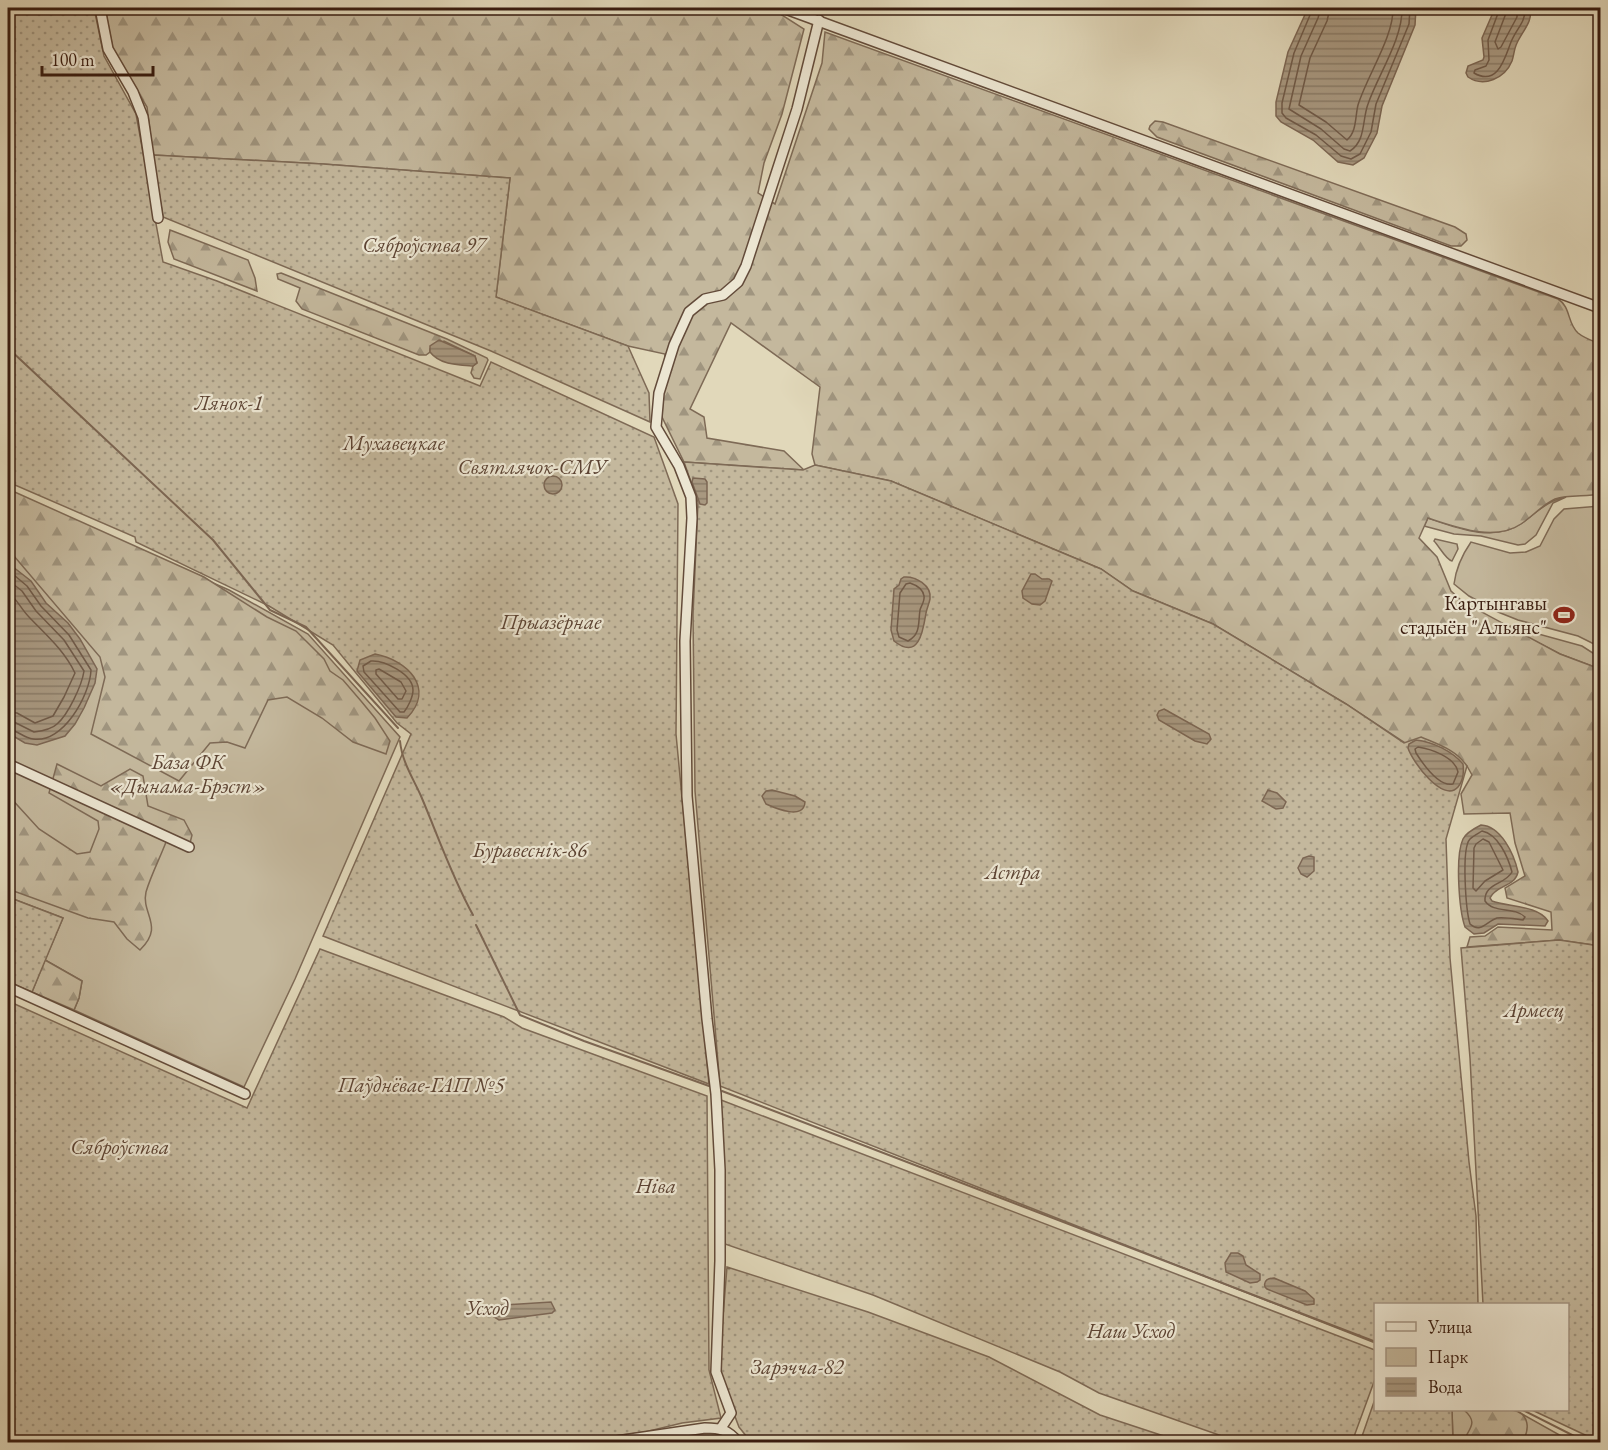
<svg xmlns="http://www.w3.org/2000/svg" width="1608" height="1450" viewBox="0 0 1608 1450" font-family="'EB Garamond',serif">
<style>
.green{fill:#c4b89d;stroke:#7e6a56;stroke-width:1.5}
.forest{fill:url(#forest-firs);stroke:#7e6a56;stroke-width:1.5}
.garden{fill:url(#garden-dots);stroke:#7e6a56;stroke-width:1.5}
.water{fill:url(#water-rules);stroke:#7c6653;stroke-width:1.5}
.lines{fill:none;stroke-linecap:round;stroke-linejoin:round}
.shore{stroke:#705a48;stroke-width:1.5}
.stream{stroke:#7c6653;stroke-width:2}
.minor-casing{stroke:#634b3a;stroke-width:12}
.minor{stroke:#ece6d2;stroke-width:9}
.labels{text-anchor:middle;stroke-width:4.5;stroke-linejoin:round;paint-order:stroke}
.park-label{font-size:21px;font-style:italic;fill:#5c4333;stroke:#ece6d2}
.poi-label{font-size:21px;fill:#391c10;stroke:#ece6d2;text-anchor:end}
</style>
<defs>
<pattern id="forest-firs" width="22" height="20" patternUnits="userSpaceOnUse" patternTransform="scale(1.5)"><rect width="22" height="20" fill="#c4b89d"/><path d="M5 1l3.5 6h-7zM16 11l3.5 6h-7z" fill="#a0957f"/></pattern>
<pattern id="garden-dots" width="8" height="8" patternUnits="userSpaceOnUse" patternTransform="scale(1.5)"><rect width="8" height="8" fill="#c4b89d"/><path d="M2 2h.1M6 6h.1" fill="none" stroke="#a0957f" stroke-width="1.8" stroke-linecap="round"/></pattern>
<pattern id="water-rules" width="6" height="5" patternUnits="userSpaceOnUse" patternTransform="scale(1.5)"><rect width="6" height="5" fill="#a89880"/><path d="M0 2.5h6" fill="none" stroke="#8a7b67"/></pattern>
</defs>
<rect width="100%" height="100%" fill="#e1d8ba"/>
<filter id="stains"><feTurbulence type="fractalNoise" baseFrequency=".00333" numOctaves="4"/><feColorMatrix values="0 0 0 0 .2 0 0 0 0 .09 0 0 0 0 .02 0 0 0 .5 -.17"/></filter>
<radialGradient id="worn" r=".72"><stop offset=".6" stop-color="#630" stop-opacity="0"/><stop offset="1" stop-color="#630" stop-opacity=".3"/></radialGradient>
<!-- green -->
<g class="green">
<path d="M 8,493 L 229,590 L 308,634 L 400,737 L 295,979 L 244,1087 L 74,1010 L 79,998 L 82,981 L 45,960 L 63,918 L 8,897 Z"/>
<path d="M 1566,497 L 1553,503 L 1536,535 L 1525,544 L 1518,545 L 1481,536 L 1454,534 L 1424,526 L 1428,518 C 1457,528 1495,543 1522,523 C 1537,512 1548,500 1566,497 Z"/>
<path d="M 1600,506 L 1600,647 L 1578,636 L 1518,620 L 1498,612 L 1469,596 L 1454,584 C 1456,568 1462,555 1471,542 L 1510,553 L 1526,552 L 1540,546 L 1554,519 L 1564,509 Z"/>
<path d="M 1435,539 L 1457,544 L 1458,549 L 1452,561 C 1446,560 1439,546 1434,541 Z"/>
<path d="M 1499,623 L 1582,646 L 1599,657 L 1600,669 L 1560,654 Z"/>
<path d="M 1452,1410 L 1515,1410 L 1572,1442 L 1453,1442 Z"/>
</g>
<!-- forest -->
<g class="forest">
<path d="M 105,8 L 771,8 L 804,29 L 782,114 L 764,163 L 758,193 L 775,204 L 822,63 L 825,32 L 1558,299 C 1571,307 1567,323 1578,333 C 1584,338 1593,341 1600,344 L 1600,494 C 1586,497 1569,494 1555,499 C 1542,505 1533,516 1521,524 C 1494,542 1456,527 1428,518 L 1419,538 L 1437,557 L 1451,591 L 1463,602 L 1560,654 L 1600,669 L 1600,946 L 1559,940 L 1467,947 L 1470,937 L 1485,936 L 1498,927 L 1552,930 L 1551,912 L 1507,898 L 1505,888 L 1525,876 L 1515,843 L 1510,813 L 1464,814 L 1461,794 L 1472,775 L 1467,766 L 1405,743 L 1346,704 L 1213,624 L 1133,591 L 1101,569 L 891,481 L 815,465 L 812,454 L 820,387 L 731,323 L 690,409 L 704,417 L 707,438 L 784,451 L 804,470 L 684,462 L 662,417 L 665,354 L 628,346 L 496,297 L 510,178 L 323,164 L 153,155 L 147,107 L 113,50 Z"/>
<path d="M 1155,121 L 1163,122 L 1455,227 L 1466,234 L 1467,240 L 1461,246 L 1451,246 L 1157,137 L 1149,129 L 1150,126 Z"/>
<path d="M 170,230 L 248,260 L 255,278 L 257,291 L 174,259 L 168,242 Z"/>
<path d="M 281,273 L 447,339 L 487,358 L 488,360 L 480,379 L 474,378 L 471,373 L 473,366 L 477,363 L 475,356 L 444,341 L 430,349 L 430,352 L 426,355 L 419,355 L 302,309 L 296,301 L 300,288 L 278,279 L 277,274 Z"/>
<path d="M 8,489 L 204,577 L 267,617 L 296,631 L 324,659 L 330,671 L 343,680 L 361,701 L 375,718 L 390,741 L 386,754 L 353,742 L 322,718 L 287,697 L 268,700 L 245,748 L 227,742 L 210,743 L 179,781 L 91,734 L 105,677 L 100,657 L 8,549 Z"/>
<path d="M 57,764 L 101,786 L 130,769 L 143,776 L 148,806 L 184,820 L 192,835 L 190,843 L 166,842 C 160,858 151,875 146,892 C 141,914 165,926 140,950 L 127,939 L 114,922 L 88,918 L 8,889 L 8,795 L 39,829 L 77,854 L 90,852 L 99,829 L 98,821 L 49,793 Z"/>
<path d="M 45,960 L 82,981 L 79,998 L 74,1010 L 32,992 Z"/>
<path d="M 1464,1410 C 1479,1409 1497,1407 1512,1410 C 1530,1413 1530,1430 1522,1442 L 1463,1442 C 1469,1428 1479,1423 1464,1410 Z"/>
</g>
<!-- garden -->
<g class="garden">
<path d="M 8,8 L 94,8 L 104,56 L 136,114 L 163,262 L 217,281 L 480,386 L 491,362 L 654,437 L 678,504 L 676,734 L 709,1084 L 323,936 L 411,734 L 397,723 L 333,645 L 269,606 L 136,542 L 135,537 L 8,482 Z"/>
<path d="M 153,155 L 323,164 L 510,178 L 496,297 L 628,346 L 649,393 L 650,422 L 491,351 L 163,217 Z"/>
<path d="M 684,462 L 803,470 L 815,465 L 891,481 L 1101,569 L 1133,591 L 1213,624 L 1346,704 L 1404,743 L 1421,737 C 1440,745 1456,750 1467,766 L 1446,839 L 1450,958 L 1469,1162 L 1476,1216 L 1478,1304 L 1376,1304 L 1375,1343 L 720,1086 L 695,791 L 693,615 L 698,502 Z"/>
<path d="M 8,897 L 63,918 L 32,992 L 8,982 Z"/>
<path d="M 1559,940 L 1600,946 L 1600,1442 L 1532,1410 L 1568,1410 L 1568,1304 L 1483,1304 L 1470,1058 L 1461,948 Z"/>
<path d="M 320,949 L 504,1017 L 522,1028 L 707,1096 L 709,1370 L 721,1418 L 682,1423 L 645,1432 L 569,1442 L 8,1442 L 8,1001 L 247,1108 Z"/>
<path d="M 721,1100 L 1375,1350 L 1375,1379 L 1352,1442 L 1239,1442 L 1099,1393 L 1060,1372 L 873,1295 L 725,1244 Z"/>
<path d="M 727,1267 L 868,1312 L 989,1357 L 1100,1415 L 1182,1442 L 751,1442 L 739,1427 L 726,1393 L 719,1366 Z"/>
<path d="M 1375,1399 L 1376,1410 L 1452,1410 L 1453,1442 L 1360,1442 Z"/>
</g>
<!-- water -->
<g class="water">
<path d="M 1308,8 L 1416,8 L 1415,25 L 1382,106 L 1377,133 L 1364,158 L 1353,165 L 1338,162 L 1313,140 L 1281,122 L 1276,116 L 1276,102 L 1288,52 Z"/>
<path d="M 1495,8 L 1530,8 C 1533,22 1523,30 1517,43 C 1514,49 1514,55 1512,61 C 1505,78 1484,88 1468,77 L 1466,73 L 1468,66 L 1483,60 L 1484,57 L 1482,38 Z"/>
<path d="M 439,340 L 475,356 L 477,363 L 473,366 C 458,365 440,365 430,352 L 430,346 Z"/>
<circle cx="553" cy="485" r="9"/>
<path d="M 693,478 L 705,479 L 707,482 L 707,503 L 705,505 L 700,504 L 692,482 Z"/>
<path d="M 8,563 L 31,581 L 46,603 L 68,623 L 80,639 L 97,669 L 95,683 L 84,708 L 75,724 L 65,736 L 37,745 L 25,743 L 8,733 Z"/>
<path d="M 1031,574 L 1035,574 L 1042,579 L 1049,579 L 1052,581 L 1045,601 L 1040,605 L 1032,604 L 1023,598 L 1022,591 Z"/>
<path d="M 904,577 C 915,576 932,585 930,599 C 929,604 927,608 926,613 C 923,631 919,661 894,641 L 891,630 L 894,589 L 899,585 L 901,579 Z"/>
<path d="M 375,654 C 407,660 436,688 407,718 L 396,717 L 357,671 L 360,660 Z"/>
<path d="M 1164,709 L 1209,734 L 1211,739 L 1207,744 L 1195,741 L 1159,720 L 1157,715 L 1159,711 Z"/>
<path d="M 1416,740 C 1433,742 1452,751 1463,764 C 1464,772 1464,780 1458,787 C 1443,804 1412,761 1408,748 L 1409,744 Z"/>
<path d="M 772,790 L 795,796 L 805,802 C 804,820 777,809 766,804 L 762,796 L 766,791 Z"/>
<path d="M 1268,790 L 1277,793 L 1286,802 L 1283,808 L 1276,809 L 1262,801 Z"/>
<path d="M 1481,825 C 1501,826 1514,854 1518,872 C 1515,887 1496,885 1490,898 L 1492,901 C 1507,907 1538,905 1548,921 L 1545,926 L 1498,924 L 1484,933 L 1474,934 L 1465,927 C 1459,910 1455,856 1463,839 C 1466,833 1475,828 1481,825 Z"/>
<path d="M 1309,856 L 1314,857 L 1314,871 L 1307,877 L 1301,874 L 1298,868 L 1303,858 Z"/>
<path d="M 1231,1253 L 1238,1253 L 1243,1256 L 1246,1265 L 1260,1274 L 1260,1280 L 1257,1282 L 1250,1283 L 1226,1272 L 1225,1263 Z"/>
<path d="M 1274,1278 L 1305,1291 L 1314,1299 L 1314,1304 L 1307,1305 L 1267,1289 L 1265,1287 C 1263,1280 1269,1278 1274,1278 Z"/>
<path d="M 551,1302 L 555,1310 L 552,1313 L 499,1320 L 494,1317 L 496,1309 L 502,1305 Z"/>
</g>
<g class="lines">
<!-- shore -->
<g class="shore">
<path d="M 1313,8 L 1294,53 L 1282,103 L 1282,113 L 1286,118 L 1316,135 L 1341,156 L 1351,159 L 1360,154 L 1371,132 L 1376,104 L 1409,24 L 1410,8"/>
<path d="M 1321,8 L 1318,18 L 1301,56 L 1289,109 L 1321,129 L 1344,149 L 1350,151 C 1366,141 1362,120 1368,104 C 1378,75 1403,38 1402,8"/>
<path d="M 1330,8 L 1327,21 L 1310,58 L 1299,105 L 1326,122 L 1347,140 C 1357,131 1355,117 1358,105 C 1367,76 1394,36 1393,8"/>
<path d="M 1500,8 L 1488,40 L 1489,60 L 1486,66 L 1475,70 L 1474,73 C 1498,87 1505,57 1511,42 C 1516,29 1526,22 1525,8"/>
<path d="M 1508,8 L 1495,42 L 1498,49 L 1501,47 L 1517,17 L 1517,8"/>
<path d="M 8,570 L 27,586 L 41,606 L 69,635 L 91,670 C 90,695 63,744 33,739 C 24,738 17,730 8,729"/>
<path d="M 8,580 L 22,591 L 36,611 L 64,640 L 84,671 C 82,685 68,715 57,724 C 52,729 42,731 34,732 L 14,722 L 8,721"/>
<path d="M 910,583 C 916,585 923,589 924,596 C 925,601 921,606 920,610 C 918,623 921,634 908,641 L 899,637 L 897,630 L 900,593 L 906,584 Z"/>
<path d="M 8,592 C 17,599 21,609 29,617 C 46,635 64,650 75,673 L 64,697 L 53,716 L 35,723 L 17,713 L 8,712"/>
<path d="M 371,661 C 384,660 413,674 413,690 C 413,697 408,707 404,712 L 400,712 L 364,672 L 363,666 Z"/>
<path d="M 379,669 L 401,682 L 406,691 L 402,699 L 398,699 L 376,674 L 376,670 Z"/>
<path d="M 1418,747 C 1431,749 1455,757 1458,772 L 1453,784 C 1439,787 1423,764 1416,753 L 1415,749 Z"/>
<path d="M 1482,831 C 1498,834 1508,857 1512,872 C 1505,885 1484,883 1485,901 C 1494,914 1514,906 1525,917 L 1523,920 C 1515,919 1505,917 1497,918 C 1487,921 1481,934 1470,924 C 1466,911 1461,848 1470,839 C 1473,836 1479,833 1482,831 Z"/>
<path d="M 1483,839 L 1489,842 L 1503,870 L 1485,881 L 1476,891 L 1473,888 L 1474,848 L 1476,844 Z"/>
</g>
<!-- stream -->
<g class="stream">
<path d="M 8,348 L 213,540 L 270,610 L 306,627 L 398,728"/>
<path d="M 400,741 C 402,762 413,778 421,796 C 438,836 452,877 473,915"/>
<path d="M 476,925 L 520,1015 L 584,1041 L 709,1086"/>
<path d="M 722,1091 L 1376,1342"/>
<path d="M 1523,1410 L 1586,1442"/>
</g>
<defs>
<g id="minor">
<path d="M 100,8 L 108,49 L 133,92 L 143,117 L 158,218"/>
<path d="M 783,8 L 1600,308"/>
<path d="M 8,764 L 189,847"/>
<path d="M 8,987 L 245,1094"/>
<path d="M 721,1428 L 731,1413 L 716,1372 L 720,1261 L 720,1170 L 716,1094 L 707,1019 L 687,796 L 685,641 L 692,518 L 691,497 L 679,466 L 656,427 L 659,393 L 674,345 L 689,312 L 705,299 L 723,295 L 738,282 L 746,266 L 797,109 L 819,20"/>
<path d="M 610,1442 L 705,1428 C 721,1428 728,1430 738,1442"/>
</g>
</defs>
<!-- minor casing -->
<use href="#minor" class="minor-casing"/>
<!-- minor -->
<use href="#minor" class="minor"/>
</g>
<!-- icons -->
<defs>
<symbol id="stadium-bare" viewBox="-9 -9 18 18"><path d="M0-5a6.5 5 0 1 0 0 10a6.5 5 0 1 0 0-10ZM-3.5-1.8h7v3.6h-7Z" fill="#8f2418" stroke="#ece6d2" stroke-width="2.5" paint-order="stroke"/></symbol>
</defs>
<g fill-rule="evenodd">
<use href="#stadium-bare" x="1549" y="600" width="30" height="30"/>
</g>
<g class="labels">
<!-- park labels -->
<g class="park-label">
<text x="424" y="252">Сяброўства 97</text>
<text x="229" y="410">Лянок-1</text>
<text x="394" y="450">Мухавецкае</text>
<text x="532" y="474">Святлячок-СМУ</text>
<text x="551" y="629">Прыазёрнае</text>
<text x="188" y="769">База ФК<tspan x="188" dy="24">«Дынама-Брэст»</tspan></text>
<text x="530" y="857">Буравеснік-86</text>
<text x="1013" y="879">Астра</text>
<text x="1534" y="1017">Армеец</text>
<text x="421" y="1092">Паўднёвае-ГАП №5</text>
<text x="120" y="1154">Сяброўства</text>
<text x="656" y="1193">Ніва</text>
<text x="487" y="1315">Усход</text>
<text x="1131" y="1338">Наш Усход</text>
<text x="797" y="1374">Зарэчча-82</text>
</g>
<!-- poi labels -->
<g class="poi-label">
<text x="1547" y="610">Картынгавы<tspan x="1547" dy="24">стадыён "Альянс"</tspan></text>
</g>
</g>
<!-- margin -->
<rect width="1608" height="1450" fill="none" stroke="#e1d8ba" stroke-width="30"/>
<rect x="9" y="9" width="1590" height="1432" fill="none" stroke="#391c10" stroke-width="3"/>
<rect x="15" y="15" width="1578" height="1420" fill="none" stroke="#391c10" stroke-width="1.5"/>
<!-- legend -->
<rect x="1374" y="1303" width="195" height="108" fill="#ece6d2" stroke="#a49584" stroke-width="1.5"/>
<rect x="1386" y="1322" width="30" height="9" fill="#ece6d2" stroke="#a49584" stroke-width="1.5"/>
<text x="1428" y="1333" font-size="18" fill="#391c10">Улица</text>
<rect x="1386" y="1348" width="30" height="18" fill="#c4b89d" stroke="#a49584" stroke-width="1.5"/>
<text x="1428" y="1363" font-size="18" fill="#391c10">Парк</text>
<rect x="1386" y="1378" width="30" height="18" fill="url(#water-rules)" stroke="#a49584" stroke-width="1.5"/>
<text x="1428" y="1393" font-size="18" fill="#391c10">Вода</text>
<!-- scale -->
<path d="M42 66v9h111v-9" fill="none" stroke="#391c10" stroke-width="3"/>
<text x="51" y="66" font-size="18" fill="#391c10" stroke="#ece6d2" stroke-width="4.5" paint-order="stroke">100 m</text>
<rect width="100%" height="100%" filter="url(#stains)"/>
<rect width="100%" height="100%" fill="url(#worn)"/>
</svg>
